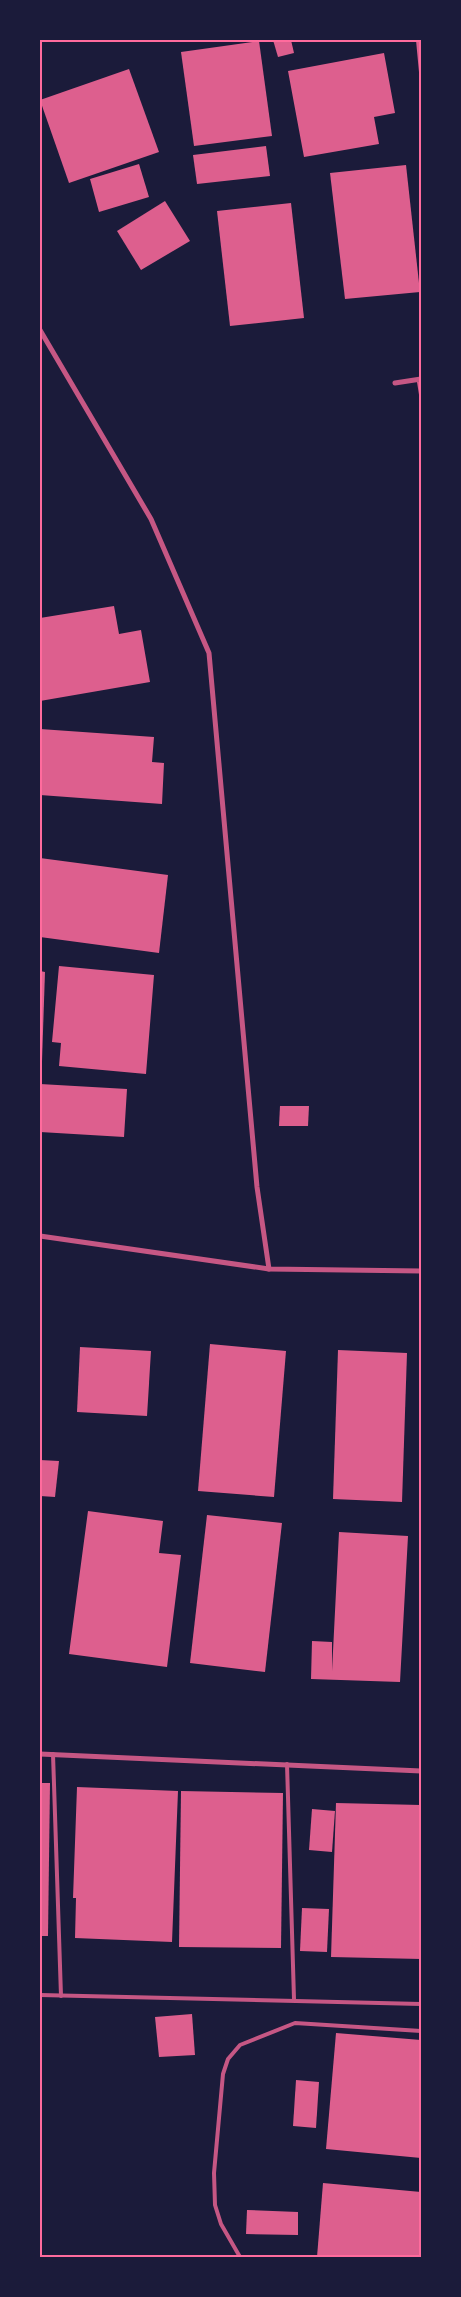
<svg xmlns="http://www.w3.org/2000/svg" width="461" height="2297" viewBox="0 0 461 2297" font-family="'PT Sans',sans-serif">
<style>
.building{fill:#dd5f8e}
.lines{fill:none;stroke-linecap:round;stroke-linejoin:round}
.service{stroke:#c65784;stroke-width:4}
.minor{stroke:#c65784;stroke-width:5}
.neatline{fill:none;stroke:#ff6b9d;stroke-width:2}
</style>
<rect width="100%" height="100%" fill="#1b1b3a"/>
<!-- building -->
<g class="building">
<path d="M 273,40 L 291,40 L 294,53 L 278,57 Z"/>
<path d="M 416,40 L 421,40 L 421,83 L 420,83 Z"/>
<path d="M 259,41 L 272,136 L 194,146 L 181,52 Z"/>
<path d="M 384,53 L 395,113 L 374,117 L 379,144 L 304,157 L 288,71 Z"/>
<path d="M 129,69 L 159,152 L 69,183 L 40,100 Z"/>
<path d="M 266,146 L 270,176 L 197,184 L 193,155 Z"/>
<path d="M 139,164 L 149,197 L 99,212 L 90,179 Z"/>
<path d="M 406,165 L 420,292 L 345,299 L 330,173 Z"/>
<path d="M 165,201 L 190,241 L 141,270 L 117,231 Z"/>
<path d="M 291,203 L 304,318 L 230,326 L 217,211 Z"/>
<path d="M 417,382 L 421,382 L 421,401 L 420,401 Z"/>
<path d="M 114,606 L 119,634 L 141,630 L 150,682 L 40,701 L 40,618 Z"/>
<path d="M 40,729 L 154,737 L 152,762 L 164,763 L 162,804 L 40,795 Z"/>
<path d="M 40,858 L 168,875 L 159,953 L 40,937 Z"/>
<path d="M 59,966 L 154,975 L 146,1074 L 59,1066 L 61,1043 L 52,1042 Z"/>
<path d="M 40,971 L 45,972 L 42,1061 L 40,1060 Z"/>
<path d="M 40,1084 L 127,1089 L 124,1137 L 40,1132 Z"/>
<path d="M 280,1106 L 309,1106 L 308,1126 L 279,1126 Z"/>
<path d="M 210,1344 L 286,1351 L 274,1497 L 198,1491 Z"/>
<path d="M 80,1347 L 151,1351 L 147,1416 L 77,1412 Z"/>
<path d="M 338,1350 L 407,1353 L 402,1502 L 333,1499 Z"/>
<path d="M 40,1460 L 59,1461 L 55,1497 L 40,1496 Z"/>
<path d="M 88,1511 L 163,1521 L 159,1553 L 181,1555 L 167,1667 L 69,1654 Z"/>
<path d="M 207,1515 L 282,1523 L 265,1672 L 190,1663 Z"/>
<path d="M 339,1532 L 408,1536 L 400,1682 L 311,1679 L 312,1641 L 332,1642 L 332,1671 Z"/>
<path d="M 40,1783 L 50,1783 L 48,1936 L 40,1936 Z"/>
<path d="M 77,1787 L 178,1791 L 172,1942 L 75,1938 L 76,1898 L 73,1898 Z"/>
<path d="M 181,1791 L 283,1793 L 281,1948 L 179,1947 Z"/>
<path d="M 336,1803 L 421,1805 L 421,1959 L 331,1957 Z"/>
<path d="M 312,1809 L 335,1811 L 332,1852 L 309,1850 Z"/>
<path d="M 302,1908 L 329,1909 L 327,1952 L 300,1951 Z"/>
<path d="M 192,2014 L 195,2055 L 159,2057 L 155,2017 Z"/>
<path d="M 336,2033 L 421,2040 L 421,2158 L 326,2149 Z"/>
<path d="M 296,2080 L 319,2082 L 316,2128 L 293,2126 Z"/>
<path d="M 323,2183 L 421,2192 L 421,2257 L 317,2257 Z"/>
<path d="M 247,2210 L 298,2212 L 298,2235 L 246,2234 Z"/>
</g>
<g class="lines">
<!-- service -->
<g class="service">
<path d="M 53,1754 L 61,1996"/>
<path d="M 287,1764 L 294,1999"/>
<path d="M 40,1995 L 421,2004"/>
<path d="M 240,2257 L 221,2224 L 215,2205 L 214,2173 L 223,2074 L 228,2059 L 240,2045 L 295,2023 L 421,2031"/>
</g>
<!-- minor -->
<g class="minor">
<path d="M 40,330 L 151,519 L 209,653 L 257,1187 L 269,1269"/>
<path d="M 395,383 L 421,379"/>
<path d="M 40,1236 L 269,1269 L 421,1271"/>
<path d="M 40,1754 L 421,1771"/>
</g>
</g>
<!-- border -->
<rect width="461" height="2297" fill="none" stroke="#1b1b3a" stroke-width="82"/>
<rect x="41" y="41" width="379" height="2215" class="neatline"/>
</svg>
